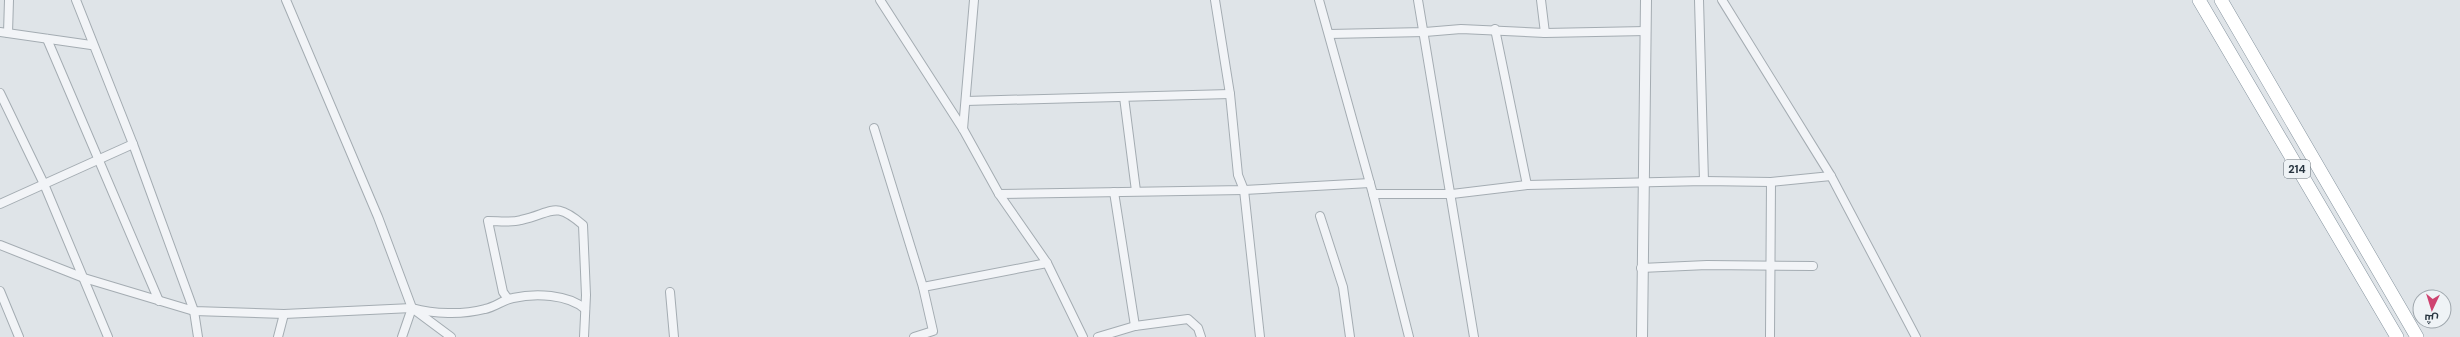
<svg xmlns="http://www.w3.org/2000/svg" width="2460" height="337" viewBox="0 0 2460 337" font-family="'DM Sans',Cairo,sans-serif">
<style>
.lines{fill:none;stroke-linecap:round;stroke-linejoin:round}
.minor-casing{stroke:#a4acb2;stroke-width:10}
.tertiary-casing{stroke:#a4acb2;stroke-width:12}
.trunk-casing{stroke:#86949f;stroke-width:14}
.minor{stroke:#f2f4f7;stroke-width:8}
.tertiary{stroke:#f2f4f7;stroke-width:10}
.trunk{stroke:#fff;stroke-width:13}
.labels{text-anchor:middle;stroke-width:4;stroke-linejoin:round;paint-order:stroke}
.shield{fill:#eff3f6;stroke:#646e77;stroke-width:1}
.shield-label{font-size:11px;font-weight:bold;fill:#283540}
</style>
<rect width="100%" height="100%" fill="#dfe4e8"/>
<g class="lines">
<defs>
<g id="minor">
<path d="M 76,0 L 133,144 L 194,311 L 198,337"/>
<path d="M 286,0 L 378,217 L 412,308 L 451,337"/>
<path d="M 880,0 L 963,129 L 999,194 L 1047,263 L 1083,337"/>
<path d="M 1215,0 L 1230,94 L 1238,175 L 1244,190 L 1260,337"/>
<path d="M 1319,0 L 1373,194 L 1409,337"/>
<path d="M 1418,0 L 1474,337"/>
<path d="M 1541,0 L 1545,33"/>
<path d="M 1699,0 L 1704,181"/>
<path d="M 1722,0 L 1831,176 L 1916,337"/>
<path d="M 1495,29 L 1527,185"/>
<path d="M 0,32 L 91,45"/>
<path d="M 8,33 L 9,0"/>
<path d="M 1329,34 L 1425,32 L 1461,29 L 1545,33 L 1646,31"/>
<path d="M 47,39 L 159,301"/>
<path d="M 0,93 L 44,184 L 108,337"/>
<path d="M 1124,97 L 1136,191"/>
<path d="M 966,101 L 1230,94"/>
<path d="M 874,128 L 923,287"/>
<path d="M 963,129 L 974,0"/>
<path d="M 1114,192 L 1135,326"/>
<path d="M 999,194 L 1244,190 L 1370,183"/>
<path d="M 1373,194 L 1452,194 L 1527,185 L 1704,181 L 1771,182 L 1831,176"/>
<path d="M 0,204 L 133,144"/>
<path d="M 1320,216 L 1343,287 L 1350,337"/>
<path d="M 0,245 L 84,278 L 194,311 L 284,314 L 412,308 C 434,314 462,315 485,309 C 495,307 503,300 513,298 C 535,293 568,294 585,309"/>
<path d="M 1641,268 L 1707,265 L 1813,266"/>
<path d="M 0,291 L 19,337"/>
<path d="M 670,292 L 674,337"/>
<path d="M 508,299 L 503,292 L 488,221 C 499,221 510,223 521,220 C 553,213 554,200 583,225 L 586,295 L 584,337"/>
<path d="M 278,337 L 284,314"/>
<path d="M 402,337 L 412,308"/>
<path d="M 914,337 L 933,331 L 923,287 L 1047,263"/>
<path d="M 1098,337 L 1135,326 L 1188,319 L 1198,328 L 1201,337"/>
<path d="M 1770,337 L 1771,182"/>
</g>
<path id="tertiary" d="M 1642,337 L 1646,0"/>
<g id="trunk">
<path d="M 2199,0 L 2397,337"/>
<path d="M 2221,0 L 2417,337"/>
</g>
</defs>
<!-- minor casing -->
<use href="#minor" class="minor-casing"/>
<!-- tertiary casing -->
<use href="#tertiary" class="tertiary-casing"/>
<!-- trunk casing -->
<use href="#trunk" class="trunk-casing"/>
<!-- minor -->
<use href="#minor" class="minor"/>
<!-- tertiary -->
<use href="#tertiary" class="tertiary"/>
<!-- trunk -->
<use href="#trunk" class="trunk"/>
</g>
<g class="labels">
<!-- shield labels -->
<rect class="shield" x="2284" y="160" width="26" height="18" rx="3"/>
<g class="shield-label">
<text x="2297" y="173">214</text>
</g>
</g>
<!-- north arrow -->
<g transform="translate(2432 309) rotate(184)"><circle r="19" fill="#eff3f6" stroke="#9fa7ad"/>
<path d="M0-3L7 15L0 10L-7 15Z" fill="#ce4370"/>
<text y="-6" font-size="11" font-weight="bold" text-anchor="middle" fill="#283540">ش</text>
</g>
</svg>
